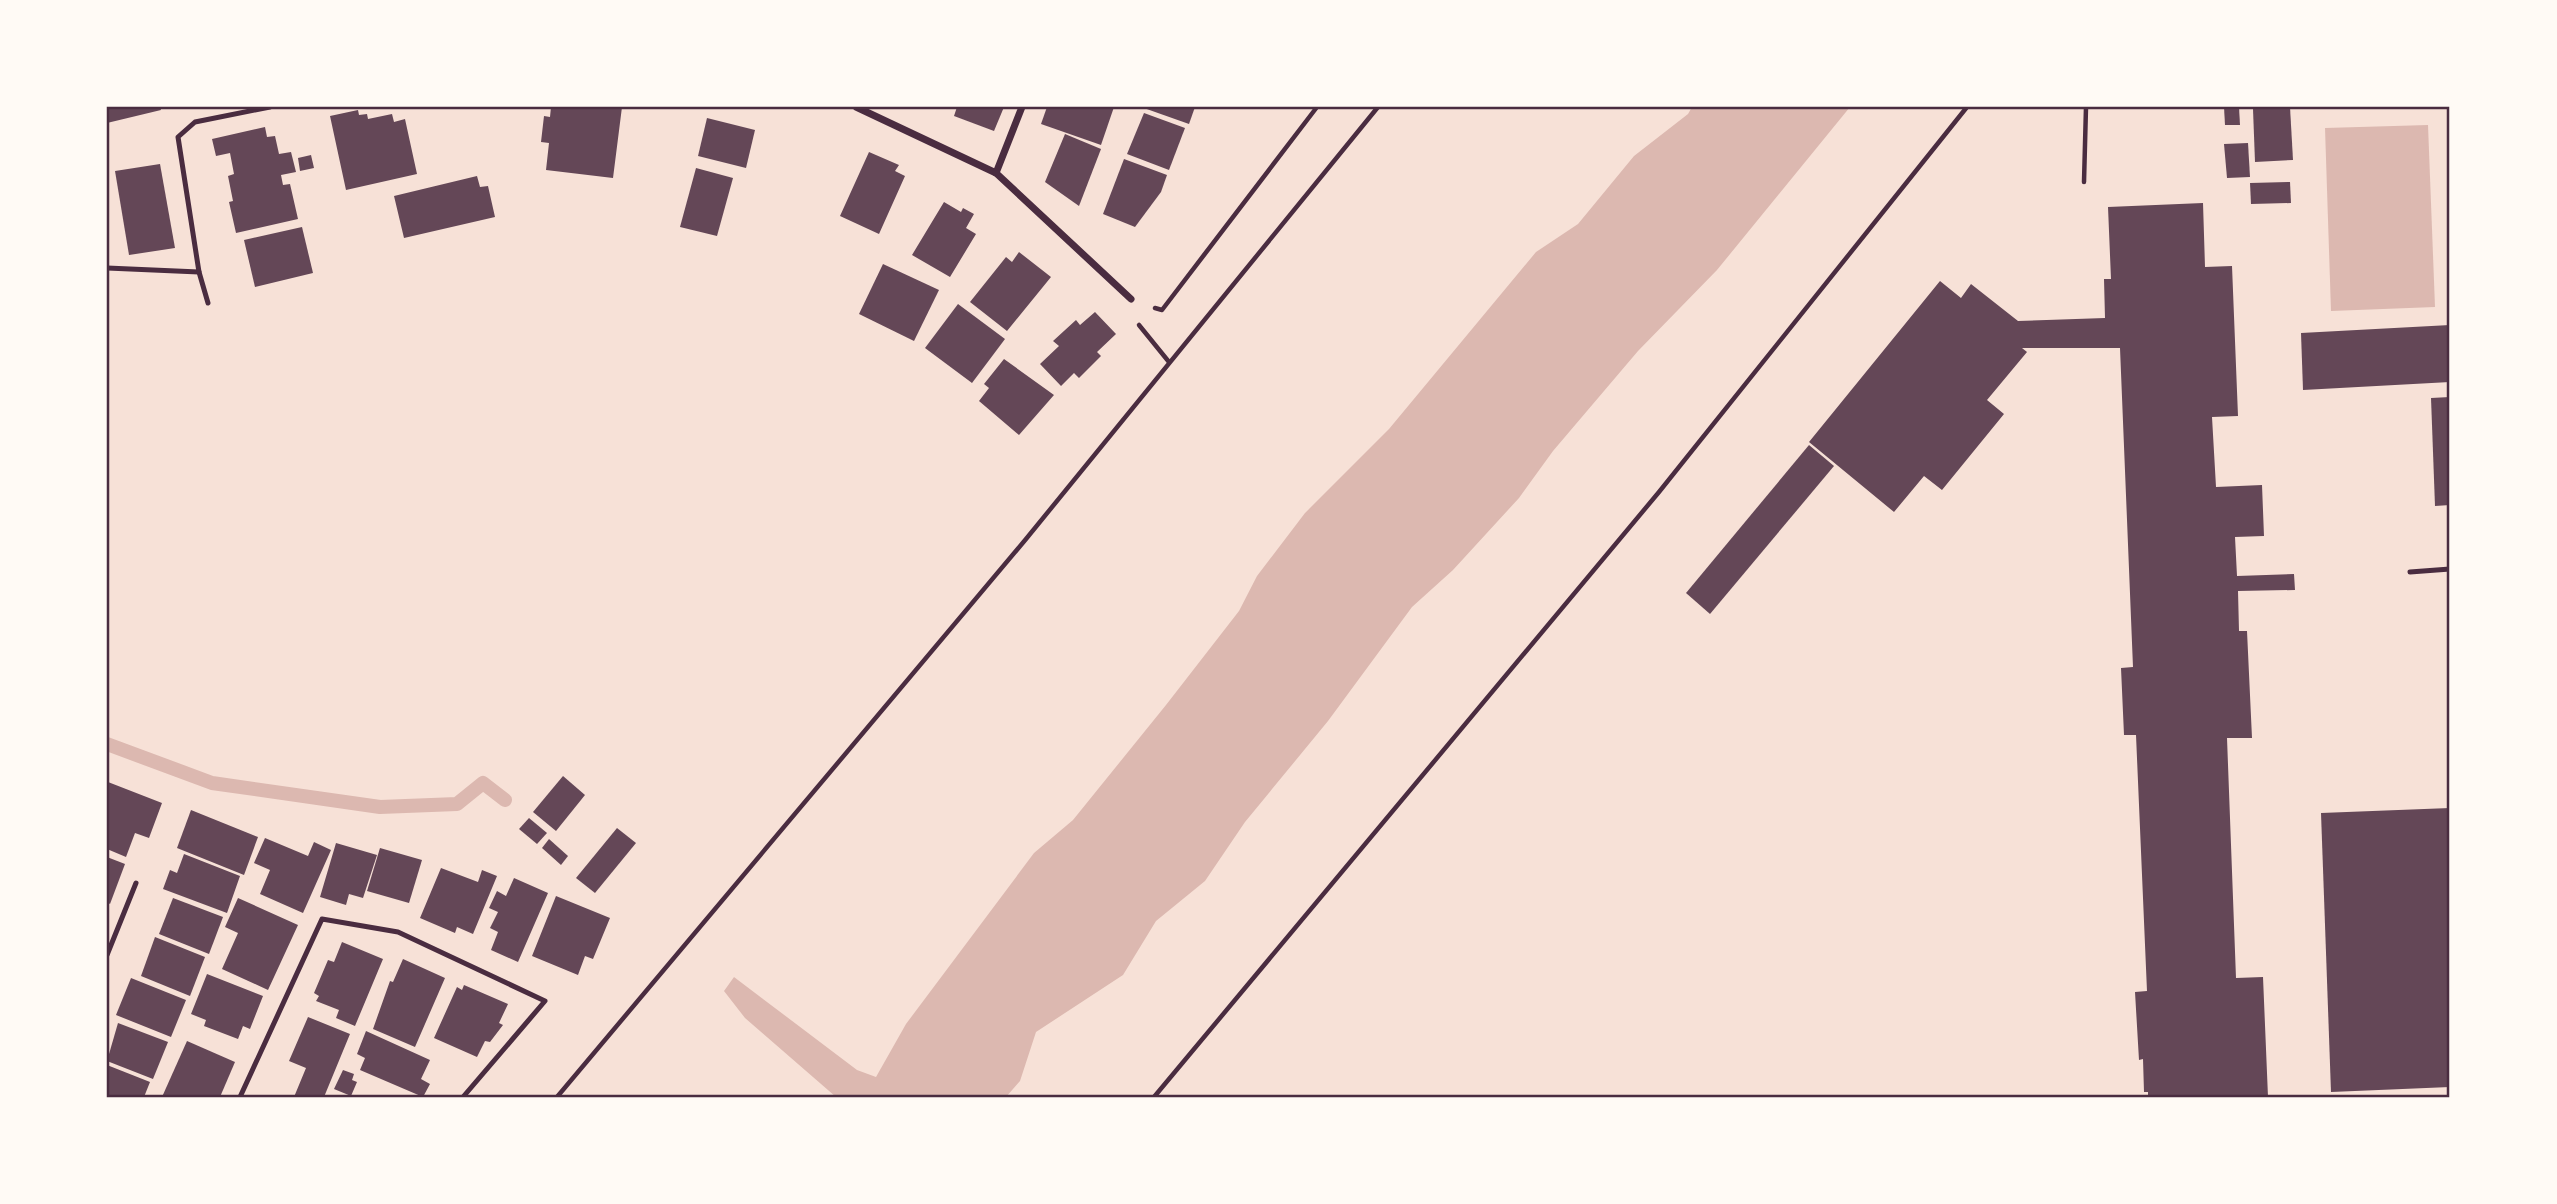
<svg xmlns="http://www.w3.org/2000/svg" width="2557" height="1204" viewBox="0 0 2557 1204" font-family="Lora,serif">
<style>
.water{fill:#dcb8b0}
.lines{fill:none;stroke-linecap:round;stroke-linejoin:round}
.stream{stroke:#dcb8b0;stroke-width:14}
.building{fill:#644757}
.path{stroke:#4a2c40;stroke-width:4.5}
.service{stroke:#4a2c40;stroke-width:5}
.minor{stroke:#4a2c40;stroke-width:7}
.neatline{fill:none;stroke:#4a2c40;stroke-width:2.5}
</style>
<rect width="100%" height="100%" fill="#f7e1d7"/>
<!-- water -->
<g class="water">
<path d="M 1692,107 L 1850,107 L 1717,270 L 1638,351 L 1553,451 L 1519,498 L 1453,570 L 1412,607 L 1328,721 L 1245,822 L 1205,881 L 1156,921 L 1123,975 L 1036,1032 L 1020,1081 L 1006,1097 L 836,1097 L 745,1018 L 724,991 L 734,977 L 857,1070 L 876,1077 L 906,1024 L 1034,853 L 1073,820 L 1166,705 L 1239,611 L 1257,576 L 1305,513 L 1389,429 L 1536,252 L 1578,224 L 1634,156 L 1688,114 Z"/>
<path d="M 2428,125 L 2435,307 L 2331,311 L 2325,128 Z"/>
</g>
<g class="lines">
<!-- stream -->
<path class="stream" d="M 107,744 L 212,783 L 380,807 L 457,804 L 483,783 L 505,800"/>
</g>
<!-- building -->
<g class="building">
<path d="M 107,107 L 160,107 L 161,110 L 107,123 Z"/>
<path d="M 551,107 L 622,107 L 613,178 L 546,170 L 549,143 L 541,142 L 544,116 L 550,117 Z"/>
<path d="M 957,107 L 1004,107 L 994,131 L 954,116 Z"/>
<path d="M 1047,107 L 1114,107 L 1101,145 L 1041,124 Z"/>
<path d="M 1141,107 L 1195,107 L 1189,124 Z"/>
<path d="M 2224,107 L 2239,107 L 2240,125 L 2225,125 Z"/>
<path d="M 2290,107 L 2293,160 L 2255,162 L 2253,109 Z"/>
<path d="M 358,110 L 359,115 L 367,114 L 368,119 L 392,114 L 394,122 L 405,119 L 417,174 L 346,190 L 330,116 Z"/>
<path d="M 1144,113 L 1185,128 L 1169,170 L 1127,154 Z"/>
<path d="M 707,118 L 755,130 L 746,168 L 698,156 Z"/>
<path d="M 265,127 L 267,137 L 275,136 L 279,154 L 291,152 L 296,172 L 281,175 L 283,185 L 290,184 L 298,219 L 236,233 L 229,202 L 233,201 L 228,176 L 234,174 L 230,153 L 216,156 L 212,139 Z"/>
<path d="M 1065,134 L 1101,149 L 1079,206 L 1045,182 Z"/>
<path d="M 2248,143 L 2250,177 L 2227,178 L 2224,144 Z"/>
<path d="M 869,152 L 899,165 L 895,171 L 905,176 L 879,234 L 840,216 Z"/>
<path d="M 311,155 L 314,168 L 300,171 L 298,158 Z"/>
<path d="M 1124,159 L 1167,175 L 1161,192 L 1135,227 L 1103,214 Z"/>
<path d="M 160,164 L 175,248 L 129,255 L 115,171 Z"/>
<path d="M 696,168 L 733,178 L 717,236 L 680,227 Z"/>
<path d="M 477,176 L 480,187 L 488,186 L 495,217 L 404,238 L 394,196 Z"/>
<path d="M 2290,182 L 2291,203 L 2251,204 L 2250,183 Z"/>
<path d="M 944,202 L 961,212 L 963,208 L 974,214 L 966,228 L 976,234 L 950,277 L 912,255 Z"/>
<path d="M 2203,203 L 2205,267 L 2232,266 L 2238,416 L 2212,417 L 2216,487 L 2262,485 L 2264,536 L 2235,537 L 2237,576 L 2294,574 L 2295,590 L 2238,591 L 2239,631 L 2247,631 L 2252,738 L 2227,738 L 2236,978 L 2263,977 L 2268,1097 L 2148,1097 L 2148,1092 L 2144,1092 L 2143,1059 L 2139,1060 L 2135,992 L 2147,991 L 2136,735 L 2124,735 L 2121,668 L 2133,667 L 2120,348 L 2022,348 L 2027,352 L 1987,400 L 2004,414 L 1942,490 L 1924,476 L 1894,512 L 1809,442 L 1940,281 L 1961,298 L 1971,284 L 2018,321 L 2105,318 L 2104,279 L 2111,279 L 2108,207 Z"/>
<path d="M 302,227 L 313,273 L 255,287 L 244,240 Z"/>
<path d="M 1019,252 L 1051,277 L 1007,331 L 970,302 L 1006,257 L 1012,262 Z"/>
<path d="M 883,264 L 939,290 L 914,341 L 859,314 Z"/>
<path d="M 958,304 L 1005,339 L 972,383 L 925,348 Z"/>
<path d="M 1095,312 L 1116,334 L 1097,352 L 1101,356 L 1079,378 L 1074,373 L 1061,386 L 1040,364 L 1059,346 L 1053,341 L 1076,320 L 1080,325 Z"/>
<path d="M 2450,325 L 2450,382 L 2303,390 L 2301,333 Z"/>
<path d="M 1004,359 L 1054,395 L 1019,435 L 979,401 L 989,388 L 984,384 Z"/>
<path d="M 2450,397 L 2450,505 L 2435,506 L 2431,398 Z"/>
<path d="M 1809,445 L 1834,466 L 1710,614 L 1686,593 Z"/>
<path d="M 563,776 L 585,795 L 556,831 L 533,812 Z"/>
<path d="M 108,782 L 162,803 L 149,838 L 135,833 L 126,857 L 107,849 Z"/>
<path d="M 2450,808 L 2450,1087 L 2331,1092 L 2321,813 Z"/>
<path d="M 191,810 L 258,837 L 244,875 L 177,848 Z"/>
<path d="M 529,818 L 547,833 L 537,844 L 519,829 Z"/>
<path d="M 617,828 L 636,843 L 595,893 L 576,878 Z"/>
<path d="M 265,838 L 308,856 L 314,842 L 331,850 L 303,913 L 260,894 L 270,870 L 254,863 Z"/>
<path d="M 549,839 L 568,856 L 561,865 L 542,848 Z"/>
<path d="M 336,843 L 377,855 L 363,898 L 349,894 L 346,905 L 320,897 Z"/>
<path d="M 380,848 L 422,860 L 409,903 L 367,891 Z"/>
<path d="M 184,854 L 240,876 L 227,913 L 163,889 L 170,870 L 177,873 Z"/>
<path d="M 107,857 L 125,864 L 110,904 L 107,902 Z"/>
<path d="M 441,868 L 478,882 L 482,870 L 497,876 L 473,934 L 457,927 L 455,933 L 420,918 Z"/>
<path d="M 514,878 L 548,893 L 518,962 L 491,950 L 498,932 L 490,928 L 498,912 L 489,908 L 497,891 L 506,896 Z"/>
<path d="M 556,896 L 610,918 L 593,959 L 585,956 L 578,975 L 532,956 Z"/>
<path d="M 173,898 L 223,917 L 209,954 L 159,934 Z"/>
<path d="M 238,898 L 298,925 L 268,990 L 222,969 L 238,933 L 225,927 Z"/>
<path d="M 155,937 L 205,957 L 190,996 L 141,976 Z"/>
<path d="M 342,942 L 383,959 L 355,1026 L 336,1018 L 339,1010 L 316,1001 L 319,996 L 314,993 L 328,960 L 334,962 Z"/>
<path d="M 403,959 L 445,978 L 415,1047 L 373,1029 L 390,981 L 393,982 Z"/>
<path d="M 207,974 L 263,996 L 250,1029 L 243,1026 L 238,1039 L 204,1026 L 206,1020 L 191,1014 Z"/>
<path d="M 131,978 L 186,1000 L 171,1037 L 116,1015 Z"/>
<path d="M 464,985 L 508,1004 L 499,1023 L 503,1025 L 490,1042 L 485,1041 L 477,1057 L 434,1038 L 457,987 L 462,990 Z"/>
<path d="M 308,1017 L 350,1034 L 324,1097 L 294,1097 L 306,1068 L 289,1061 Z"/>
<path d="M 118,1023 L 168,1042 L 153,1079 L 107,1061 Z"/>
<path d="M 366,1031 L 430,1060 L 421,1079 L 430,1084 L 423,1097 L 360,1070 L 365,1058 L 357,1054 Z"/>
<path d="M 187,1041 L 235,1062 L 220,1097 L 162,1097 Z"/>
<path d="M 107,1065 L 150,1082 L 144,1097 L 107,1097 Z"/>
<path d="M 343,1070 L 354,1074 L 352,1080 L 357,1082 L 351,1096 L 334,1089 Z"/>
</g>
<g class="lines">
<!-- path -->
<g class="path">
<path d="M 2084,182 L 2086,107"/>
<path d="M 1155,308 L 1162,310 L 1317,107"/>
<path d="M 1139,325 L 1169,362"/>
<path d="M 557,1097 L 1026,539 L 1378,107"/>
<path d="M 1154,1097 L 1659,492 L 1967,107"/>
</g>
<!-- service -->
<g class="service">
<path d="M 107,268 L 199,272"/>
<path d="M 208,303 L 199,272 L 178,137 L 195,122 L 270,107"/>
<path d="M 2410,572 L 2450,569"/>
<path d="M 107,955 L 136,883"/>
<path d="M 240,1097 L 322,919 L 398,932 L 545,1001 L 463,1097"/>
</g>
<!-- minor -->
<g class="minor">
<path d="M 856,107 L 996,173 L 1131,299"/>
<path d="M 996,173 L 1022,107"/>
</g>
</g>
<!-- border -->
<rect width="2557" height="1204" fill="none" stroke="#fffaf5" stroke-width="217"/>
<rect x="108" y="108" width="2340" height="988" class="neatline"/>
</svg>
